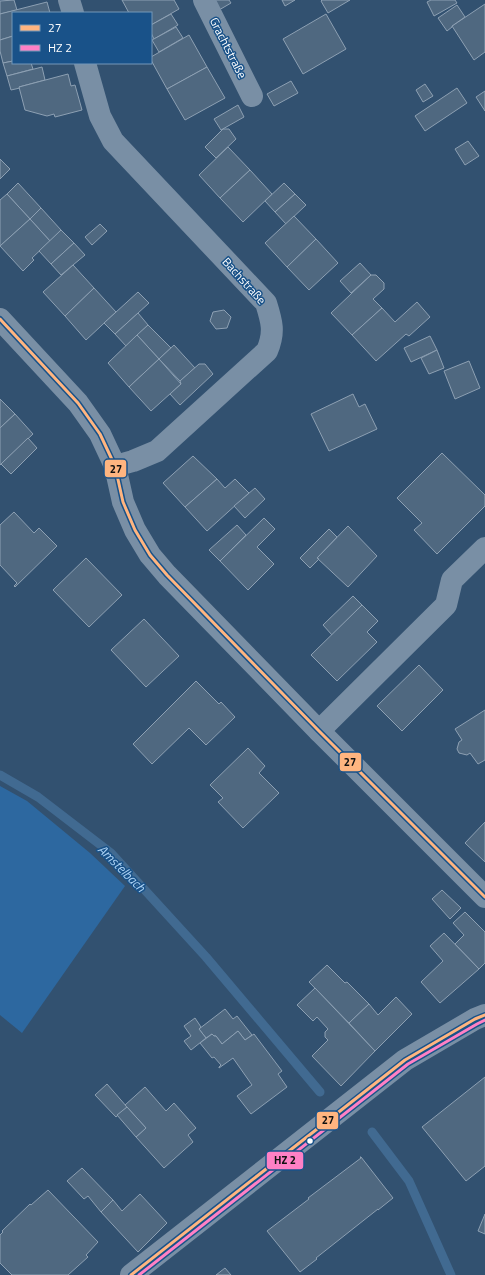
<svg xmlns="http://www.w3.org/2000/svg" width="485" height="1275" viewBox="0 0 485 1275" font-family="'Titillium Web',sans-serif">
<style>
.green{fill:#2d68a0}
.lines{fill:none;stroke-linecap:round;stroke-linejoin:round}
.stream{stroke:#416a91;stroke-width:9}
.building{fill:#4f6880;stroke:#8da0b3}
.minor{stroke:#798fa5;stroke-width:22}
.bus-1-casing{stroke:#195289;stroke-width:6}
.bus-2-casing{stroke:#195289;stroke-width:6}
.bus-1{stroke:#ffb580;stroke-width:3}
.bus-2{stroke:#ff80c5;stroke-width:3}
.bus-dot{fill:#fff;stroke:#195289;stroke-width:1.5}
.labels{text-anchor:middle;stroke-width:3;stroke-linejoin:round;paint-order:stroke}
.street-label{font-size:12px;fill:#fff;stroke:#195289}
.water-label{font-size:13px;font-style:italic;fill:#add3f5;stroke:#195289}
.line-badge{stroke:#195289;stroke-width:1.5}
.pale-badge-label{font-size:11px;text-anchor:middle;font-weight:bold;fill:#111}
</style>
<rect width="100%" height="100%" fill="#325170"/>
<!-- green -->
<path class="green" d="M 0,786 L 27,801 L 90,853 L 125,886 L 22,1033 L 0,1015 Z"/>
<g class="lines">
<!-- stream -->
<g class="stream">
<path d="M 0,775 L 38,797 L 111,853 L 206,957 L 320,1092"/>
<path d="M 372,1132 L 409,1181 L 451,1275"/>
</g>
</g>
<!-- building -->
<g class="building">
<path d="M 14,0 L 17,10 L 0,14 L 0,1 Z"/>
<path d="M 122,0 L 174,0 L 179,9 L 151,25 L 151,13 L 129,13 Z"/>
<path d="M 214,0 L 229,0 L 231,3 L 219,10 Z"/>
<path d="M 282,0 L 295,0 L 285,6 Z"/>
<path d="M 322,0 L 350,0 L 328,13 L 321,1 Z"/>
<path d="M 431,0 L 455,0 L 457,3 L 434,16 L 427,2 Z"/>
<path d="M 47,2 L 50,13 L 13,13 L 13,36 L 0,40 L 0,14 Z"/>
<path d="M 485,4 L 485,52 L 474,60 L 452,26 Z"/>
<path d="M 457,5 L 465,17 L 452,26 L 452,27 L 447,31 L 438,18 Z"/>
<path d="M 171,14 L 178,25 L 154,39 L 151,33 L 151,25 Z"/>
<path d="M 326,14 L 346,49 L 303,74 L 283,39 Z"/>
<path d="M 176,27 L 183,38 L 159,52 L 152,40 Z"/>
<path d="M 189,35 L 207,67 L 167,89 L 151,60 L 151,57 Z"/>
<path d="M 13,36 L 13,61 L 3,63 L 0,51 L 0,40 Z"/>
<path d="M 13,61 L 13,63 L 31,63 L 33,69 L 7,76 L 3,63 Z"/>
<path d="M 42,67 L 45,80 L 19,87 L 20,88 L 11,90 L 7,76 Z"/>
<path d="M 207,67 L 225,98 L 185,120 L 167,89 Z"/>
<path d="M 68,74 L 71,86 L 75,85 L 82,110 L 55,117 L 54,114 L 47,116 L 25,110 L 19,87 Z"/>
<path d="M 291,81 L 298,93 L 274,106 L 267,94 Z"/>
<path d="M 425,84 L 433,96 L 423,102 L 416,90 Z"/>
<path d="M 457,88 L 467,103 L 425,131 L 415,116 Z"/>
<path d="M 485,91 L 485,111 L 476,97 Z"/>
<path d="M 238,105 L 244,117 L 221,130 L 214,119 Z"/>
<path d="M 223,129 L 229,129 L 236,139 L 216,158 L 205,147 Z"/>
<path d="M 468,141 L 479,156 L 465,165 L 455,149 Z"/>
<path d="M 228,147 L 250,170 L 220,198 L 199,175 Z"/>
<path d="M 0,159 L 10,169 L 0,179 Z"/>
<path d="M 250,170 L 272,194 L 243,222 L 220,198 Z"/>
<path d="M 18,183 L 41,208 L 30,219 L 7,194 Z"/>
<path d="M 284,183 L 295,194 L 275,212 L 265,201 Z"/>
<path d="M 7,194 L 30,219 L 0,246 L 0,200 Z"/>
<path d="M 295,194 L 306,205 L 286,224 L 275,212 Z"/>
<path d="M 41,208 L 61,230 L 50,241 L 30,219 Z"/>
<path d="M 294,216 L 316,239 L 287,267 L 265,243 Z"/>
<path d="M 30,219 L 50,241 L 32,258 L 34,260 L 23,271 L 0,246 Z"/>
<path d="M 100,224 L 107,231 L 92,245 L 85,237 Z"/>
<path d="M 61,230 L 74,243 L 51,264 L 39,251 Z"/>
<path d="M 316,239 L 338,263 L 309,290 L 287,267 Z"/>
<path d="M 74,243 L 85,255 L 61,275 L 51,264 Z"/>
<path d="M 360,263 L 371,275 L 351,293 L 340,281 Z"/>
<path d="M 73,265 L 94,288 L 65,316 L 43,292 Z"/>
<path d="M 371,275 L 376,275 L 384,283 L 384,289 L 373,299 L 382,308 L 352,335 L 331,313 Z"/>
<path d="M 94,288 L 116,312 L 86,340 L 65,316 Z"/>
<path d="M 138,292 L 149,303 L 115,334 L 104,323 Z"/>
<path d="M 417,302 L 430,317 L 409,336 L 406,334 L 376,361 L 352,335 L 382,308 L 395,322 Z"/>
<path d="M 224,310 L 231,317 L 227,328 L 216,329 L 210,321 L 213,312 Z"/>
<path d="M 138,313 L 148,325 L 126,346 L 115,334 Z"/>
<path d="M 148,325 L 171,348 L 159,359 L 137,335 Z"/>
<path d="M 137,335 L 159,359 L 129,387 L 108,363 Z"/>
<path d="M 430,336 L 437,350 L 411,362 L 404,348 Z"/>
<path d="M 174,345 L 195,368 L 180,381 L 159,359 Z"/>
<path d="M 437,350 L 444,368 L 429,374 L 421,358 Z"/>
<path d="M 159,359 L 181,384 L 151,411 L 129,387 Z"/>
<path d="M 469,361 L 480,388 L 455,399 L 444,371 Z"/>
<path d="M 199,364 L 205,364 L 213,374 L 180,405 L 170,394 L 181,384 L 180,381 Z"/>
<path d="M 353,394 L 359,407 L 365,404 L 377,429 L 329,451 L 311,414 Z"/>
<path d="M 0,399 L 15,414 L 0,428 Z"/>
<path d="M 15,414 L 33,434 L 0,465 L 0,428 Z"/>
<path d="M 28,438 L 37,448 L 11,474 L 1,464 Z"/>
<path d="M 442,453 L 485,495 L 485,506 L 437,554 L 414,530 L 422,523 L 397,498 Z"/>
<path d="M 193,456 L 217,479 L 185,507 L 163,483 Z"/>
<path d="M 217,479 L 225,488 L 235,479 L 249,493 L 207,531 L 185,507 Z"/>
<path d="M 255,488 L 265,499 L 245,518 L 234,506 Z"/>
<path d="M 14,512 L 34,533 L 39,528 L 57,546 L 15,587 L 14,586 L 17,583 L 0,565 L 0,525 Z"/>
<path d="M 264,518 L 275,529 L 257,547 L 274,564 L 248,590 L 220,561 Z"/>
<path d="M 237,525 L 246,535 L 220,561 L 209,550 Z"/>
<path d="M 348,526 L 377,556 L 348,587 L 317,558 Z"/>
<path d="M 329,529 L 337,537 L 317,558 L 319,559 L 310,568 L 300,558 Z"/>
<path d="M 86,558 L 122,595 L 89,627 L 53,590 Z"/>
<path d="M 353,596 L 362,605 L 332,635 L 323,625 Z"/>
<path d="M 362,605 L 378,621 L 367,632 L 377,642 L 337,681 L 311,655 Z"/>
<path d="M 144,619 L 179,656 L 146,687 L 111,650 Z"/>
<path d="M 419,665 L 443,690 L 402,731 L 377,706 Z"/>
<path d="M 196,681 L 219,704 L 221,702 L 235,717 L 206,745 L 189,728 L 152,764 L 133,744 Z"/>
<path d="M 485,710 L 485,760 L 478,764 L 470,753 L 467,755 L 459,753 L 457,749 L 459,742 L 462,740 L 455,729 Z"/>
<path d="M 248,748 L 265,766 L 259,773 L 279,793 L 243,828 L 218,802 L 223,798 L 210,785 Z"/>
<path d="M 485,822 L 485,862 L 465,843 Z"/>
<path d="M 442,890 L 461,908 L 450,919 L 432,899 Z"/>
<path d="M 465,912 L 485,932 L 485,963 L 479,969 L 455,944 L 464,935 L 453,923 Z"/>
<path d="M 444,933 L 479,969 L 440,1003 L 421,982 L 443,961 L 430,946 Z"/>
<path d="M 327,965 L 345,983 L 347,982 L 369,1004 L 349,1023 L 309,982 Z"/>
<path d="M 315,988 L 375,1051 L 341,1086 L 312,1056 L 328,1040 L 325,1037 L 325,1032 L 328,1029 L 317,1017 L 313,1021 L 297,1005 Z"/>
<path d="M 396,997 L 412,1014 L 375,1051 L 349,1023 L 369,1004 L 378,1015 Z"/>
<path d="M 225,1009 L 233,1019 L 237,1016 L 252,1035 L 245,1040 L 238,1031 L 222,1044 L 216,1036 L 214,1036 L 212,1034 L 206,1038 L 199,1029 Z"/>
<path d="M 195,1018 L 201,1027 L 199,1029 L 206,1038 L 191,1050 L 184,1041 L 191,1036 L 184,1026 Z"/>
<path d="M 238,1031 L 245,1040 L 254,1034 L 282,1071 L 278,1074 L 287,1087 L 251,1114 L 237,1096 L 252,1085 L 233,1058 L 219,1068 L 219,1067 L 221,1065 L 214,1057 L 212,1058 L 200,1043 L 212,1034 L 214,1036 L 216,1036 L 222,1044 Z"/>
<path d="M 485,1077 L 485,1166 L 466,1181 L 422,1127 Z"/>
<path d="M 107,1084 L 127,1107 L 116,1117 L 95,1095 Z"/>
<path d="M 145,1087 L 166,1111 L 174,1103 L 196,1128 L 188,1135 L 193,1142 L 164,1168 L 136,1137 L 146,1128 L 125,1105 Z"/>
<path d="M 127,1107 L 146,1128 L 136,1137 L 117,1115 Z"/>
<path d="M 360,1157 L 361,1157 L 393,1198 L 378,1210 L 378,1209 L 316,1258 L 317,1259 L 300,1272 L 267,1231 L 309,1199 L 308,1198 L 361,1158 Z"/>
<path d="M 82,1168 L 113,1200 L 101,1212 L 88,1196 L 84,1199 L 67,1181 Z"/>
<path d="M 48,1190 L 98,1242 L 86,1255 L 88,1257 L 68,1275 L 12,1275 L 0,1263 L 0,1235 L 3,1232 L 2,1231 L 30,1204 L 31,1205 Z"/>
<path d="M 140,1194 L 167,1223 L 138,1252 L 101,1212 L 113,1200 L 122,1211 Z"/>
<path d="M 485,1214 L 485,1234 L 478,1231 Z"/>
<path d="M 225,1268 L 231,1275 L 216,1275 Z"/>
</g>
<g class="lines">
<!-- minor -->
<g class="minor">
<path d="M 69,0 L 73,13"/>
<path d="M 204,0 L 252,96"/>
<path d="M 85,63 L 100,116 L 113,141 L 266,303 C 272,322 275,332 267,351 L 157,451 L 133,461 L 115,466"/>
<path d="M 0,319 L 78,403 L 100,434 L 115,466 L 123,502 L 135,530 L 150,555 L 167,575 L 319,731 L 485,897"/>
<path d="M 319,731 L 446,605 L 452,580 L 485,548"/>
<path d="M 131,1275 L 405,1060 L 475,1019 L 485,1015"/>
</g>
<defs>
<g id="bus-1">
<path d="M 0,319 L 78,403 L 100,434 L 115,466 L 123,502 L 135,530 L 150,555 L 167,575 L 319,731 L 485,897"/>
<path d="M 131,1275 L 405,1060 L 475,1019 L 485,1015"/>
</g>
<path id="bus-2" d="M 139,1275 L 408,1064 L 477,1024 L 485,1020"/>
</defs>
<!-- bus-1 casing -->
<use href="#bus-1" class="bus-1-casing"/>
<!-- bus-2 casing -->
<use href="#bus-2" class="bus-2-casing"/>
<!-- bus-1 -->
<use href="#bus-1" class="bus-1"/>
<!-- bus-2 -->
<use href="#bus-2" class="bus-2"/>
</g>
<!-- markers -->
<circle class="bus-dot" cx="310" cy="1141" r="3.5"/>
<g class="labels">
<!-- street labels -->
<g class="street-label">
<text transform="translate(228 48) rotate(63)" y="4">Grachtstraße</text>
<text transform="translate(244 281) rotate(48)" y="4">Bachstraße</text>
</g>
<!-- water labels -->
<g class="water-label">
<text transform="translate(122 868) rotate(45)" y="5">Amstelbach</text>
</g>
</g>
<g class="line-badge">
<rect x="104" y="459" width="23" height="19" rx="4" fill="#ffb580"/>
<rect x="339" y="752" width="23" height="20" rx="4" fill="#ffb580"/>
<rect x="316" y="1111" width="23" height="19" rx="4" fill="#ffb580"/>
<rect x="266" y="1151" width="38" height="19" rx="4" fill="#ff80c5"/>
</g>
<g class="pale-badge-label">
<text x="116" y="473">27</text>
<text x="350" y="766">27</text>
<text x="328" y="1124">27</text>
<text x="285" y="1164">HZ 2</text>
</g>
<!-- legend -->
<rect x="12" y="12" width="140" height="52" fill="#195289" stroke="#7597b8"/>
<rect x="20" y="25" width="20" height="6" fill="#ffb580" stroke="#7597b8"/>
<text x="48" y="32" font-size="12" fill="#ffffff">27</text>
<rect x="20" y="45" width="20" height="6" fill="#ff80c5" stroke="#7597b8"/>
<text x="48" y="52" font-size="12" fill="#ffffff">HZ 2</text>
</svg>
